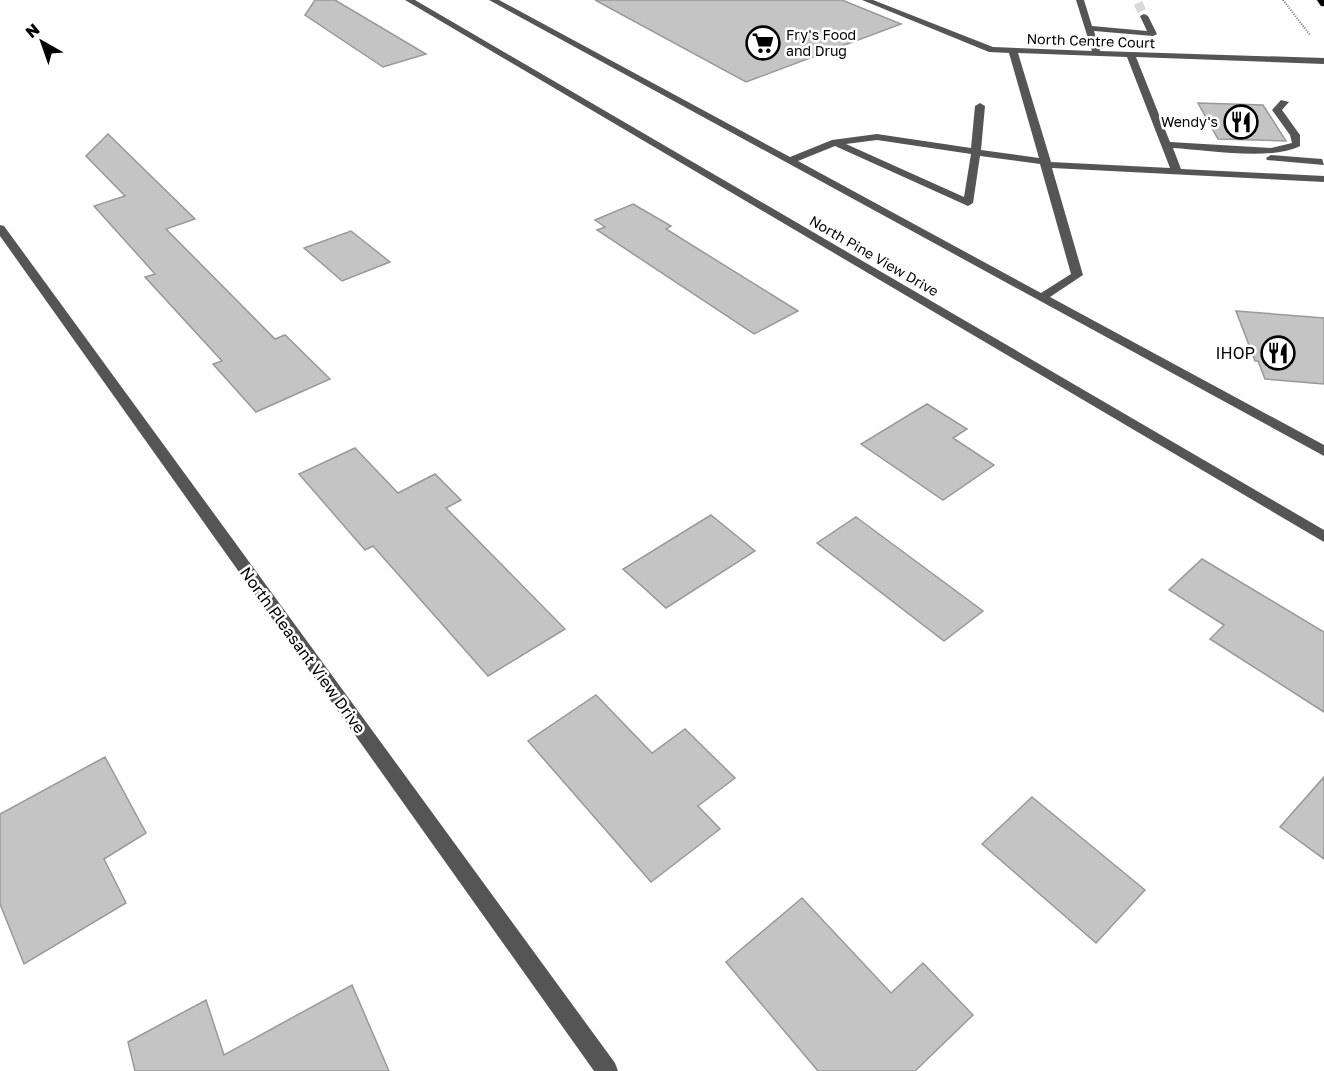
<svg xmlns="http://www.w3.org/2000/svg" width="1324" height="1071" viewBox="0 0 1324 1071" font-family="'Golos Text',sans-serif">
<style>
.building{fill:#c4c4c4;stroke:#999;stroke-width:1.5}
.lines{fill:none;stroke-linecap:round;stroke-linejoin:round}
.minor-tunnel{stroke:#d9d9d9;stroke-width:9;stroke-dasharray:9 4.5;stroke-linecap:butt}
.major-casing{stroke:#dbdbdb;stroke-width:2}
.path{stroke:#777;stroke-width:2;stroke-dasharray:1 1.5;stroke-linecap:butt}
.minor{fill:#555;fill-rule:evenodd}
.major{fill:#000;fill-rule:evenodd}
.labels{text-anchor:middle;stroke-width:5;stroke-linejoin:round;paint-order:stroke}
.far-poi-label{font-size:14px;fill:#000;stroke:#fff;text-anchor:start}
.far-street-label{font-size:14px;fill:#000;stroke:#fff}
.poi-label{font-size:16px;fill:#000;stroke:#fff;text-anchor:end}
.street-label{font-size:16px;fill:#000;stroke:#fff}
</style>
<rect width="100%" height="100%" fill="#fff"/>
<!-- building -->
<g class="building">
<path d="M 315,0 L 335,0 L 426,54 L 383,67 L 305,15 Z"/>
<path d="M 595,0 L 842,0 L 901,24 L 746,82 Z"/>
<path d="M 1198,103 L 1263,105 L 1286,141 L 1218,139 Z"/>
<path d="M 108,134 L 195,219 L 166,229 L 275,339 L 285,335 L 330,379 L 256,412 L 213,364 L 222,361 L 145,277 L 155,274 L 94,206 L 125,196 L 86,156 Z"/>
<path d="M 633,204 L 671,226 L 666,229 L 798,311 L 754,334 L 597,230 L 605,227 L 595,220 Z"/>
<path d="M 351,231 L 390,262 L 342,281 L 304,248 Z"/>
<path d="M 1236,311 L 1324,318 L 1324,384 L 1265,379 L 1258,361 L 1255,361 Z"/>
<path d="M 927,404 L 967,429 L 953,438 L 994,465 L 943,500 L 861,444 Z"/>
<path d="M 355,448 L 398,493 L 435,474 L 461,500 L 446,508 L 565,629 L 488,676 L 373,546 L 365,550 L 299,474 Z"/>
<path d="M 711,515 L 755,551 L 666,608 L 623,569 Z"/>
<path d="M 856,517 L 983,611 L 944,641 L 817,543 Z"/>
<path d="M 1202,559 L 1324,632 L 1324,712 L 1210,639 L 1224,625 L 1169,590 Z"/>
<path d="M 596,695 L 652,753 L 685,729 L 735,778 L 698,806 L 720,829 L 651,882 L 528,741 Z"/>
<path d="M 105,757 L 146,833 L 104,859 L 126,903 L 24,964 L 0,904 L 0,814 Z"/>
<path d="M 1324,777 L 1324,859 L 1280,827 Z"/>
<path d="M 1032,797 L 1145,890 L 1096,943 L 982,844 Z"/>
<path d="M 802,898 L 891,993 L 923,963 L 973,1015 L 915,1071 L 818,1071 L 726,962 Z"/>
<path d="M 352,985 L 389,1071 L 135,1071 L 128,1042 L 206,1000 L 224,1055 Z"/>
</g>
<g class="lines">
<!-- minor-tunnel -->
<path class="minor-tunnel" d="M 1138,3 L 1144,16"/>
<defs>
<path id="major" d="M 1317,0 L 1324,0 L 1324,6 L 1321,6 Z"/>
</defs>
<!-- major casing -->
<use href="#major" class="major-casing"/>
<!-- path -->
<path class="path" d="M 1283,0 L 1310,35"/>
<!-- minor -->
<g class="minor">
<path d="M 405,0 L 415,0 L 1324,530 L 1324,542 Z"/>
<path d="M 489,0 L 499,0 L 790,157 L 832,140 L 877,134 L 971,148 L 975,106 L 980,103 L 985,106 L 981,150 L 1039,158 L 1009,53 L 989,52 L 862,0 L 873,0 L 993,47 L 1092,51 L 1076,0 L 1084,0 L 1092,26 L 1147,31 L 1140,16 L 1144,14 L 1148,16 L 1157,34 L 1153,36 L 1094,31 L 1100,51 L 1324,58 L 1324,64 L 1136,57 L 1170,142 L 1271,148 L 1292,143 L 1290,135 L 1272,110 L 1281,100 L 1289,102 L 1282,110 L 1300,135 L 1300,146 C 1270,161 1207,150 1173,148 L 1181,169 L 1324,176 L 1324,182 L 1052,168 L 1083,275 L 1050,297 L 1324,445 L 1324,456 ZM 1018,53 L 1127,57 L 1170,168 L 1051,162 ZM 877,140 L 971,154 L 964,197 L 846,144 ZM 835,146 L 968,206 L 973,203 L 980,156 L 1040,164 L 1071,274 L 1041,293 L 798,161 Z"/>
<path d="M 1271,155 L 1322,159 L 1324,165 L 1267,160 L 1266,158 Z"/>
<path d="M 0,225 L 4,226 L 615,1063 L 618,1071 L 594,1071 L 0,236 Z"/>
</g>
<!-- major -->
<use href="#major" class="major"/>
</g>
<!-- icons -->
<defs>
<symbol id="supermarket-ring" viewBox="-11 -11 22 22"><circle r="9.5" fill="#fff" stroke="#000" stroke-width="1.5"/><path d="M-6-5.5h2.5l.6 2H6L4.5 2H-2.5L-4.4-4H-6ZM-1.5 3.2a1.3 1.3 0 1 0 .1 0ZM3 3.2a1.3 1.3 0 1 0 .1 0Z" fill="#000"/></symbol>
<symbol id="restaurant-ring" viewBox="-11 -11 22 22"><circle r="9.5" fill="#fff" stroke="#000" stroke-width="1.5"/><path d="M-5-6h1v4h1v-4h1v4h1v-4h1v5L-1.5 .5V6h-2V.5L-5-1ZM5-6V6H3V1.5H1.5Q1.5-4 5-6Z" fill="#000"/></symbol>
</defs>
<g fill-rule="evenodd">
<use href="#supermarket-ring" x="744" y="24" width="38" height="38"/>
<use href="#restaurant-ring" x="1222" y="103" width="38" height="38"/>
<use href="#restaurant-ring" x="1259" y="334" width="38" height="38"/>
</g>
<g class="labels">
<!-- far-poi labels -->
<g class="far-poi-label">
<text x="786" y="40">Fry's Food<tspan x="786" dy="16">and Drug</tspan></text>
<text x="1218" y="127" text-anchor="end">Wendy's</text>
</g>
<!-- far-street labels -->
<g class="far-street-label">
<text transform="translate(1091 41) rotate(2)" y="5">North Centre Court</text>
<text transform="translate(874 256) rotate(30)" y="5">North Pine View Drive</text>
</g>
<!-- poi labels -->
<g class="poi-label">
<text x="1255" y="359">IHOP</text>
</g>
<!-- street labels -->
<g class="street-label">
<text transform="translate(303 650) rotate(54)" y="6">North Pleasant View Drive</text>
</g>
</g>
<!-- north arrow -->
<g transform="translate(42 42) rotate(320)" stroke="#ffffff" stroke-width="4.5" paint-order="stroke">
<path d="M0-4.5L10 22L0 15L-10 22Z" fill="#000000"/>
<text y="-9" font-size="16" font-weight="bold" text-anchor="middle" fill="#000000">N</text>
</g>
</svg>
